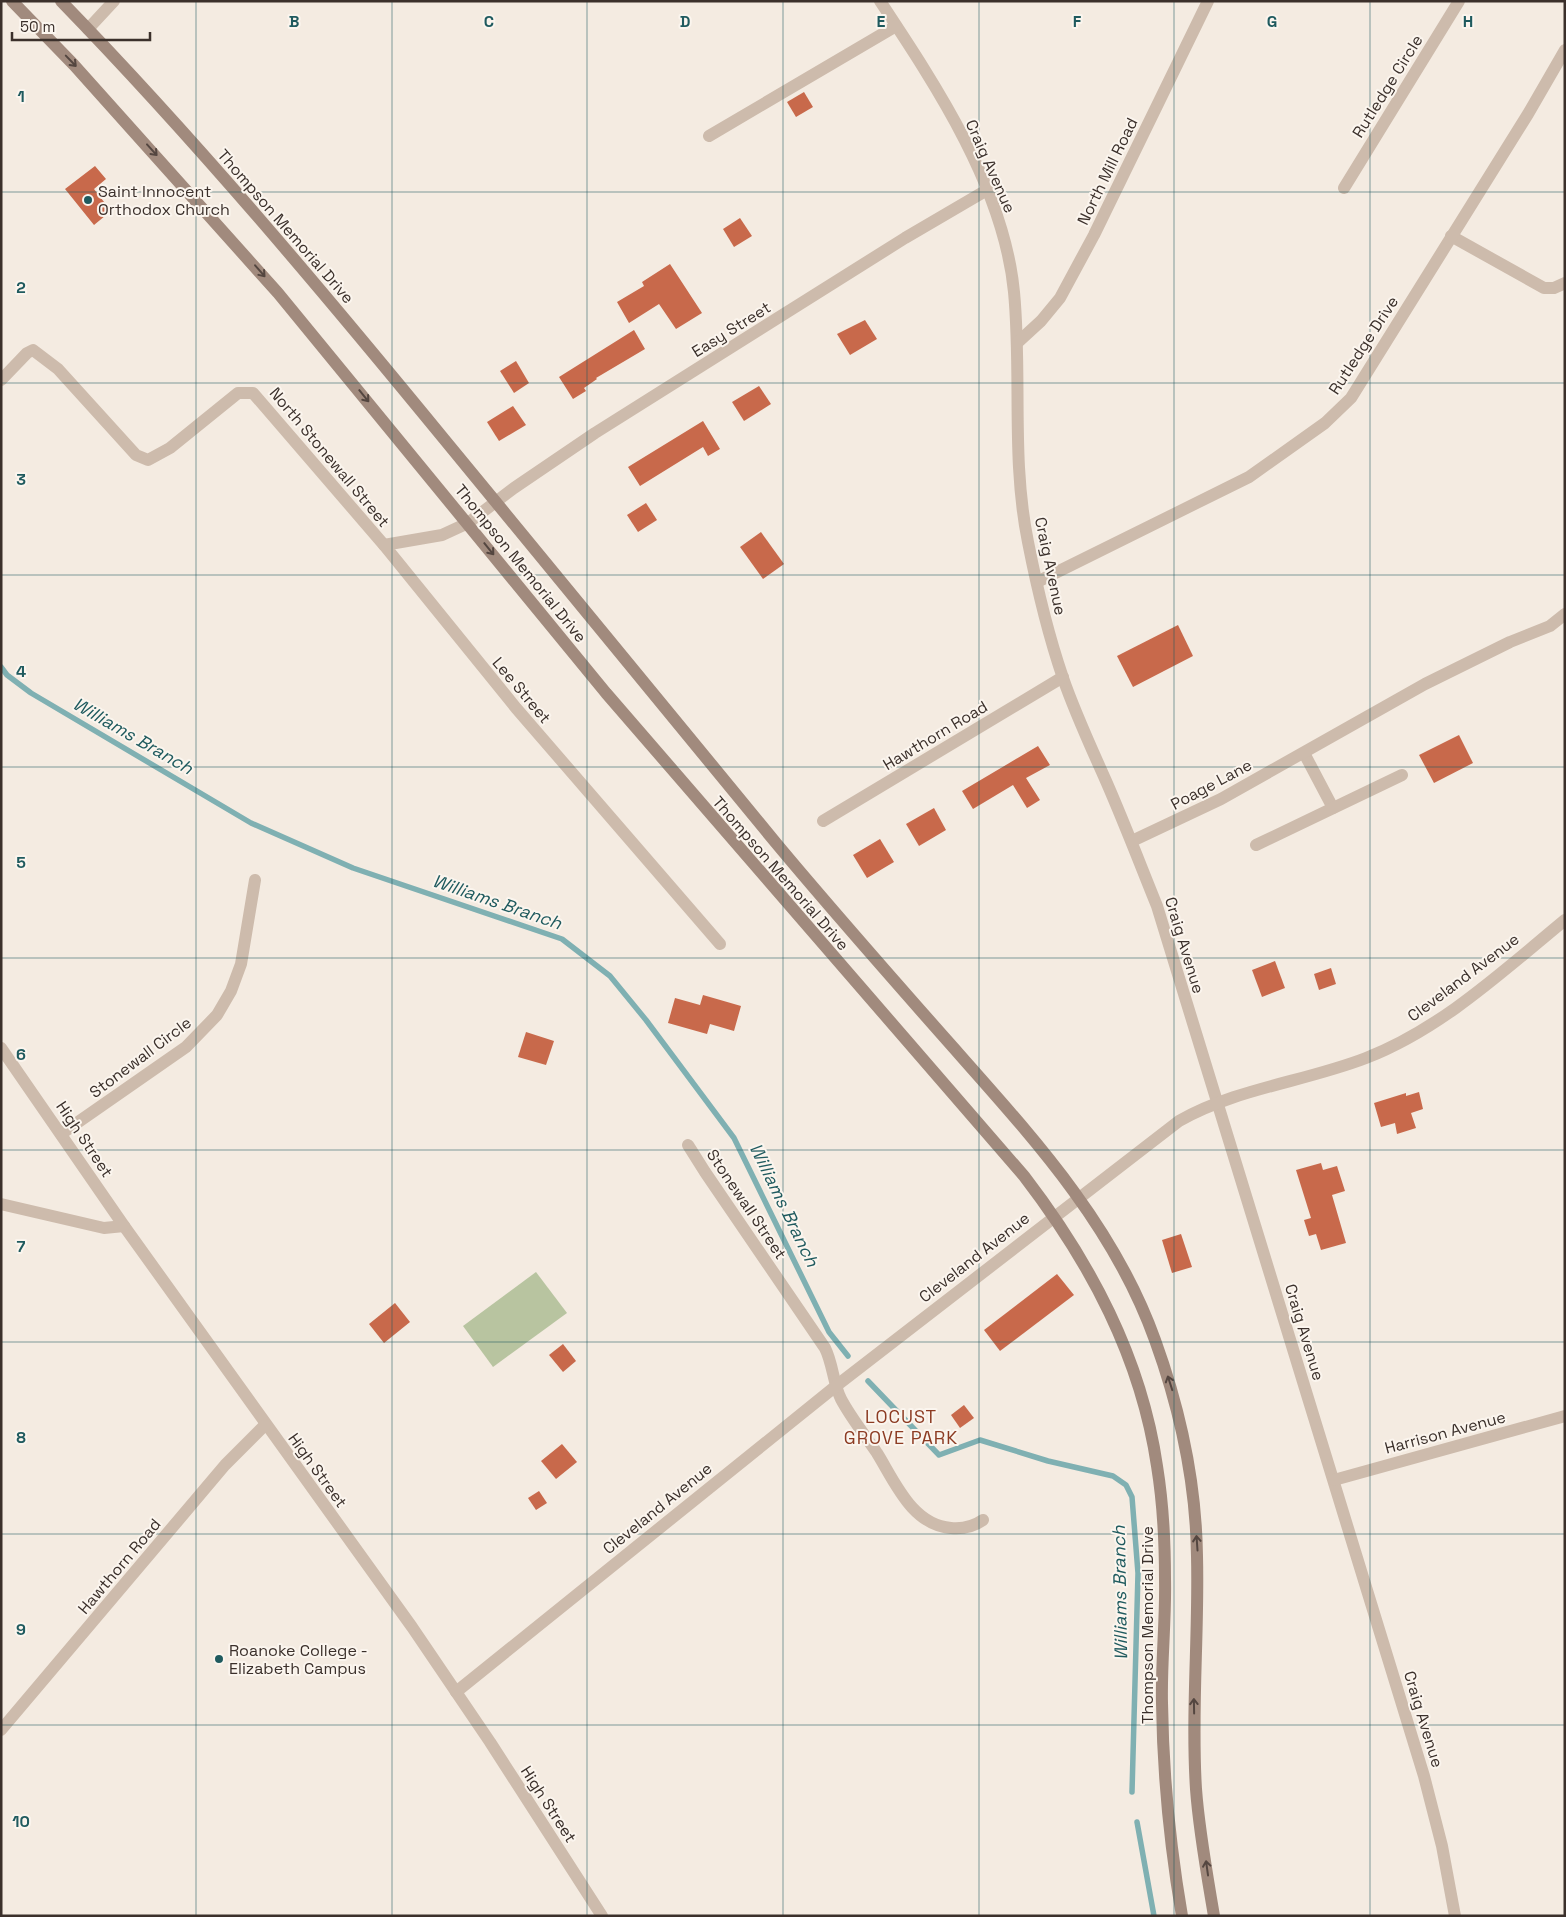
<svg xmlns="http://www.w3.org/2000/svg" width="1566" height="1917" viewBox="0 0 1566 1917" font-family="'Space Grotesk',sans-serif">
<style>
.green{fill:#b8c4a0}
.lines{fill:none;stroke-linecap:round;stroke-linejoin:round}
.stream{stroke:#7fb0b2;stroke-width:5.5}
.building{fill:#c8694b}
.minor{stroke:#cdbbac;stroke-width:12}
.secondary{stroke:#a18a7d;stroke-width:12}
.oneway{stroke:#544640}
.grid{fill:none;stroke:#1f5a5e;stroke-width:1;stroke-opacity:0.55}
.poi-dot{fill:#1f5a5e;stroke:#fbf5ee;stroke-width:2}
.labels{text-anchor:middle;stroke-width:4;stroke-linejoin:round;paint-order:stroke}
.street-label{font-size:16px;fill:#3b302b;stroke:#fbf5ee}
.poi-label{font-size:16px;fill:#3b302b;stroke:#fbf5ee;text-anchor:start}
.water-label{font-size:18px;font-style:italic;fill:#1f5a5e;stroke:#fbf5ee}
.neighbourhood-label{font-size:18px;letter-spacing:1px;fill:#8c3b22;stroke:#fbf5ee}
.grid-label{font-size:16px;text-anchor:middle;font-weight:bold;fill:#1f5a5e;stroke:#fbf5ee;stroke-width:4;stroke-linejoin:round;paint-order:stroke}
</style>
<rect width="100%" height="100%" fill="#f4ebe1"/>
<!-- green -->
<path class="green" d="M 536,1272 L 567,1313 L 493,1367 L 463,1326 Z"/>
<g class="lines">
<!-- stream -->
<g class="stream">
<path d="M 1,667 L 7,675 L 31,693 L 251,823 L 353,868 L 562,939 L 610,976 L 646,1020 L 734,1138 L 829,1332 L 848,1356"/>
<path d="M 868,1381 L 939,1455 L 980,1440 L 1048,1461 L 1113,1476 L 1126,1485 L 1132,1497 L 1138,1573 L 1132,1792"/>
<path d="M 1137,1822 L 1154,1916"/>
</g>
</g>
<!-- building -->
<g class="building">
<path d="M 804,92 L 813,107 L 796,117 L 787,102 Z"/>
<path d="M 95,166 L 106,179 L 94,189 L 111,211 L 94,225 L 65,189 Z"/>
<path d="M 740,218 L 752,236 L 734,247 L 723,229 Z"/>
<path d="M 670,264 L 702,313 L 676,329 L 659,304 L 629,323 L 617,302 L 644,286 L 642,282 Z"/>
<path d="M 865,320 L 877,339 L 850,355 L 837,334 Z"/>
<path d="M 634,330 L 645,349 L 596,378 L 597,379 L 584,388 L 586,391 L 573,399 L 559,377 Z"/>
<path d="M 516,361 L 529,383 L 514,393 L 500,371 Z"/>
<path d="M 759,386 L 771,404 L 744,421 L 732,402 Z"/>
<path d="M 513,406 L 526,425 L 499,441 L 487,422 Z"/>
<path d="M 703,421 L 720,449 L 708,456 L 703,447 L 640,486 L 628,467 Z"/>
<path d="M 646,503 L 657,520 L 638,532 L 627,515 Z"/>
<path d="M 761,532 L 784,564 L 763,579 L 740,547 Z"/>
<path d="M 1178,625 L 1193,656 L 1133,687 L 1117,656 Z"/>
<path d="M 1459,735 L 1473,763 L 1434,783 L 1419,755 Z"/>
<path d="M 1038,746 L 1050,765 L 1026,778 L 1040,800 L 1027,808 L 1013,785 L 973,809 L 962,791 Z"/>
<path d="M 934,808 L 946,830 L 919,846 L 906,824 Z"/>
<path d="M 880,839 L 894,862 L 867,878 L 853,855 Z"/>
<path d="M 1275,961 L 1285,988 L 1262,997 L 1252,970 Z"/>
<path d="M 1331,968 L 1336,984 L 1319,990 L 1314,974 Z"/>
<path d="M 703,995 L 741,1006 L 734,1031 L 710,1024 L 707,1034 L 668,1023 L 675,998 L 700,1005 Z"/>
<path d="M 526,1032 L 554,1041 L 546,1065 L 518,1057 Z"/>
<path d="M 1419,1092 L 1423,1109 L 1411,1113 L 1416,1128 L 1397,1134 L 1395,1123 L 1381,1127 L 1374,1103 L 1406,1093 L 1406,1096 Z"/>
<path d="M 1321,1163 L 1323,1170 L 1337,1166 L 1345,1191 L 1332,1195 L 1346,1243 L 1321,1250 L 1316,1234 L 1309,1236 L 1304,1220 L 1311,1218 L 1296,1170 Z"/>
<path d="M 1181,1234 L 1192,1267 L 1172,1273 L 1162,1240 Z"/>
<path d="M 1057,1274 L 1074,1295 L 1000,1351 L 984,1330 Z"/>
<path d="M 395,1303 L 410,1322 L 384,1343 L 369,1324 Z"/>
<path d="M 563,1344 L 576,1361 L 563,1372 L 549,1355 Z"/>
<path d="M 964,1405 L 974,1418 L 960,1428 L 951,1415 Z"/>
<path d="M 562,1444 L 577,1462 L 556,1479 L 541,1461 Z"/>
<path d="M 539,1491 L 547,1503 L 536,1510 L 528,1498 Z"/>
</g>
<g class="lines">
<!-- minor -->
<g class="minor">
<path d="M 880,1 C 937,87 1004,188 1014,292 C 1022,376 1011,459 1028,542 C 1037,588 1048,634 1063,678 C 1075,713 1091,747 1106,781 C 1124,822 1140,864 1157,906 L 1424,1776 L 1442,1846 L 1455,1916"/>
<path d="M 88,29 L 114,1"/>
<path d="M 709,136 L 896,26"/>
<path d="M 1344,188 L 1459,1"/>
<path d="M 1451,236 L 1544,288 L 1554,288 L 1565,283"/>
<path d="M 1017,343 L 1041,321 L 1060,298 L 1094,235 L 1208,1"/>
<path d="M 1,380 L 27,353 L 33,350 L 58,369 L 136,455 L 148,460 L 170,448 L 238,393 L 253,393 L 384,545"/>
<path d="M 1037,582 L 1249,477 L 1325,423 L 1351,398 L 1528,114 L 1565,50"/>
<path d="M 1304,753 L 1333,808"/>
<path d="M 823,821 L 1063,677"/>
<path d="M 1132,841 L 1221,799 L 1425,684 L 1510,642 L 1550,626 L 1565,614"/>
<path d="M 1256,845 L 1402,775"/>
<path d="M 720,944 L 516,708 L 384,545 L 442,535 L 468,523 L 514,488 L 595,433 L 905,238 L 987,190"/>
<path d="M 1,1048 L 124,1226 L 412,1627 L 490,1742 L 602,1916"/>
<path d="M 61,1134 L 186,1047 L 217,1015 L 231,991 L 241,964 L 255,880"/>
<path d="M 688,1145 L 705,1172 L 825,1348 C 833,1364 833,1383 841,1399 C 851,1418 865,1435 877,1453 C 895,1482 912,1525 951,1528 C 963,1529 973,1527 983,1520"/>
<path d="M 1,1204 L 104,1228 L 124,1226"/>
<path d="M 1334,1480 L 1565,1416"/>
<path d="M 456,1692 L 836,1386 L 1179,1121 C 1237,1088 1304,1082 1366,1058 C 1441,1029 1503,971 1565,920"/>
<path d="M 1,1730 L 225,1465 L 265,1425"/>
</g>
<!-- secondary -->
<g class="secondary">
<path d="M 12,1 L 74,65 L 278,293 L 606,693 L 1024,1176 C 1090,1262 1141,1357 1157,1466 C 1163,1503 1165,1541 1165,1579 C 1166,1620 1161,1662 1162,1703 C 1163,1774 1170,1846 1182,1916"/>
<path d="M 61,1 C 196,140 321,289 444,439 C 555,574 665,709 776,843 C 836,915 898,985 959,1054 C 1037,1142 1115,1228 1155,1340 C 1180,1409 1196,1483 1197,1556 C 1199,1634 1191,1711 1196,1789 C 1199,1831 1207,1874 1214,1916"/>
</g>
</g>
<!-- one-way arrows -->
<defs><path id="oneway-shaft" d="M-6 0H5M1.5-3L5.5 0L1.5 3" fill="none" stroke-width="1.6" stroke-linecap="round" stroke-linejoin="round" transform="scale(1.25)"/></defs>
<g class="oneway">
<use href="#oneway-shaft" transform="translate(71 61) rotate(46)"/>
<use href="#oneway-shaft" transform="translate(152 150) rotate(48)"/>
<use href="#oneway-shaft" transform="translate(260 271) rotate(49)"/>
<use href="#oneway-shaft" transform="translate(364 396) rotate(51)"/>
<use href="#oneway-shaft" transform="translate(489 549) rotate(51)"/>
<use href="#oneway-shaft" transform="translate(1170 1383) rotate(-108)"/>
<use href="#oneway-shaft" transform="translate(1197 1543) rotate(-94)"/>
<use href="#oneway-shaft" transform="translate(1194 1706) rotate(-91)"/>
<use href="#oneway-shaft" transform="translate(1207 1868) rotate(-98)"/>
</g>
<!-- grid -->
<path class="grid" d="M 196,1 L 196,1916M 392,1 L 392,1916M 587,1 L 587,1916M 783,1 L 783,1916M 979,1 L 979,1916M 1174,1 L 1174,1916M 1370,1 L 1370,1916M 1,192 L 1565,192M 1,383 L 1565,383M 1,575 L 1565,575M 1,767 L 1565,767M 1,958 L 1565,958M 1,1150 L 1565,1150M 1,1342 L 1565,1342M 1,1534 L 1565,1534M 1,1725 L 1565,1725"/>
<!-- markers -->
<g class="poi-dot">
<circle cx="88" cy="200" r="5"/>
<circle cx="219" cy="1659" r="5"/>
</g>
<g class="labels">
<!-- street labels -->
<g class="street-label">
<text transform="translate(1387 86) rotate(-58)" y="6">Rutledge Circle</text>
<text transform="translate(991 166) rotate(66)" y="6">Craig Avenue</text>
<text transform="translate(1107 171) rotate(-64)" y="6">North Mill Road</text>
<text transform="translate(286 226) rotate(49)" y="6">Thompson Memorial Drive</text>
<text transform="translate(731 329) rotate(-32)" y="6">Easy Street</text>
<text transform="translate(1363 345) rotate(-57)" y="6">Rutledge Drive</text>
<text transform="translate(330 457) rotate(50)" y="6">North Stonewall Street</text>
<text transform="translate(521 563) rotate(51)" y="6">Thompson Memorial Drive</text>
<text transform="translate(1051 566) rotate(78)" y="6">Craig Avenue</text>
<text transform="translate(522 690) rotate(50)" y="6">Lee Street</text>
<text transform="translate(935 735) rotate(-31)" y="6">Hawthorn Road</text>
<text transform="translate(1211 784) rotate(-28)" y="6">Poage Lane</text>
<text transform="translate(781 873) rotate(49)" y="6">Thompson Memorial Drive</text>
<text transform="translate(1185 945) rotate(73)" y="6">Craig Avenue</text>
<text transform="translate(1463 977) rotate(-37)" y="6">Cleveland Avenue</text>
<text transform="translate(140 1057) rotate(-37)" y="6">Stonewall Circle</text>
<text transform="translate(85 1139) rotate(56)" y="6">High Street</text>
<text transform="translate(747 1204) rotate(56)" y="6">Stonewall Street</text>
<text transform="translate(974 1257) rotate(-38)" y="6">Cleveland Avenue</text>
<text transform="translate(1305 1332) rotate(73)" y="6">Craig Avenue</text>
<text transform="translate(1445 1432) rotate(-15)" y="6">Harrison Avenue</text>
<text transform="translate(318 1470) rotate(54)" y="6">High Street</text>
<text transform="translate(657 1508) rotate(-39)" y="6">Cleveland Avenue</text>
<text transform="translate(119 1566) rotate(-50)" y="6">Hawthorn Road</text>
<text transform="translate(1147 1625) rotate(-90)" y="6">Thompson Memorial Drive</text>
<text transform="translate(1424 1719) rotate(73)" y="6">Craig Avenue</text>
<text transform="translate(549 1804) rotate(57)" y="6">High Street</text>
</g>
<!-- poi labels -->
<g class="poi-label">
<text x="98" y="197">Saint Innocent<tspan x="98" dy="18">Orthodox Church</tspan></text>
<text x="229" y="1656">Roanoke College -<tspan x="229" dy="18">Elizabeth Campus</tspan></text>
</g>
<!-- water labels -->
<g class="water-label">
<text transform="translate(133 736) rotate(30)" y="6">Williams Branch</text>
<text transform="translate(497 902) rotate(19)" y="6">Williams Branch</text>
<text transform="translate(784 1205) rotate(64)" y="6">Williams Branch</text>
<text transform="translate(1120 1593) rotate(-91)" y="6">Williams Branch</text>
</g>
<!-- neighbourhood labels -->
<g class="neighbourhood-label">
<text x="901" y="1423">LOCUST<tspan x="901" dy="21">GROVE PARK</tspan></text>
</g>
</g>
<g class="grid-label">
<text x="294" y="27">B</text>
<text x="489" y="27">C</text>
<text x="685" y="27">D</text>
<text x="881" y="27">E</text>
<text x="1077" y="27">F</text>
<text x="1272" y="27">G</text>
<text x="1468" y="27">H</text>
<text x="21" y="102">1</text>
<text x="21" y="293">2</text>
<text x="21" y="485">3</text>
<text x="21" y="677">4</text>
<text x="21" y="868">5</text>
<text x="21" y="1060">6</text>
<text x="21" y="1252">7</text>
<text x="21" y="1443">8</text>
<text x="21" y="1635">9</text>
<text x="21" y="1827">10</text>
</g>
<!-- border -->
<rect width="1566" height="1917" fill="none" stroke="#3b302b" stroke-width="5"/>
<!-- scale -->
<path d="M12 32v8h138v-8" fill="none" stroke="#3b302b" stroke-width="2.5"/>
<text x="20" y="32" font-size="15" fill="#3b302b" stroke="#fbf5ee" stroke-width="4" paint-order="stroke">50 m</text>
</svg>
